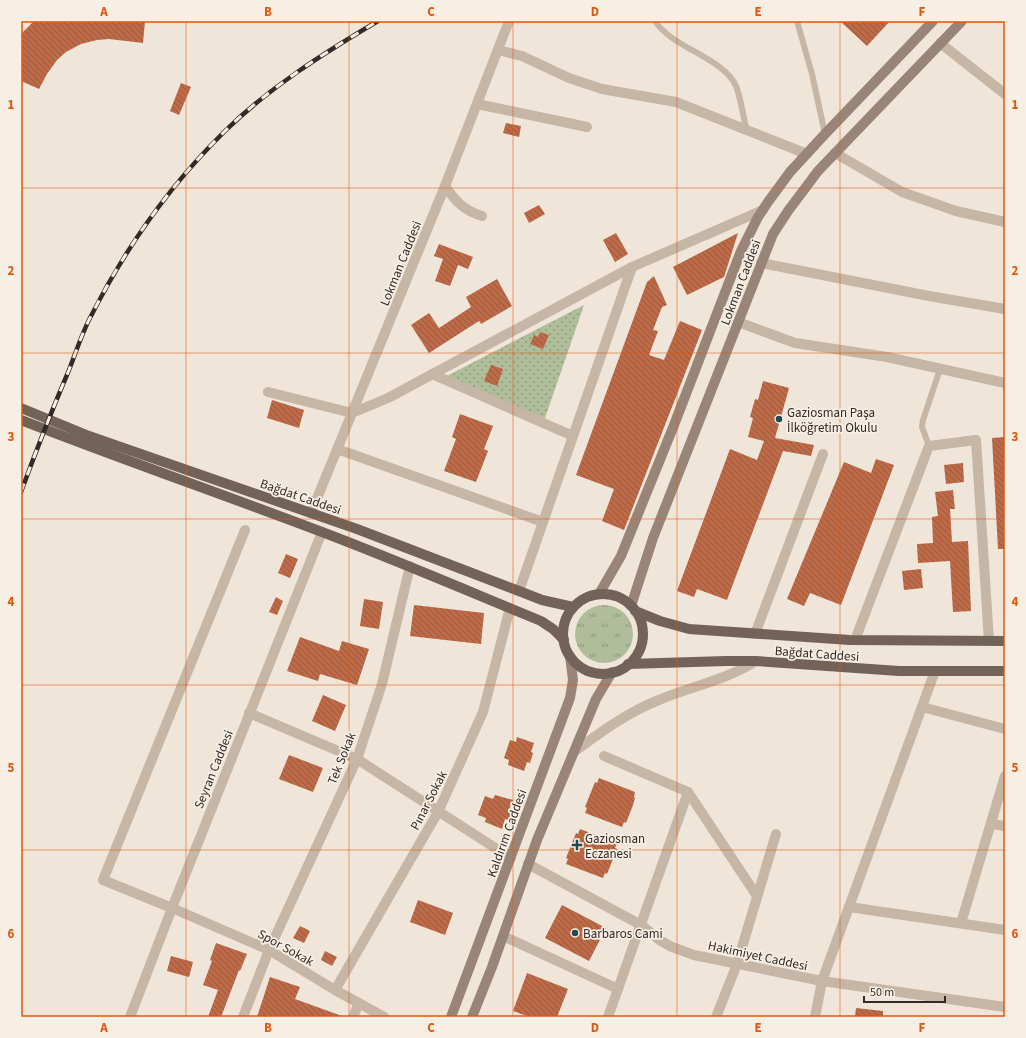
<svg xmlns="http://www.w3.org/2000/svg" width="1026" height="1038" viewBox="0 0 1026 1038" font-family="'Source Sans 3',sans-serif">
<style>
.grass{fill:url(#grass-tufts)}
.park{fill:url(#park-dots)}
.building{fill:url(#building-back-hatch)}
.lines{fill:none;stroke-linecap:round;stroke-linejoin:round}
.lane{stroke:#c6b6a5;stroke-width:6}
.street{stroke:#c6b6a5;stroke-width:10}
.secondary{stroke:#998577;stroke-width:10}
.primary{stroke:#736258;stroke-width:10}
.rail-casing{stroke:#322a26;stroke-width:4.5}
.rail{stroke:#f7efe4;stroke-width:3;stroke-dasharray:9;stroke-linecap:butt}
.grid{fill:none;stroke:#df570d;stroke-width:1;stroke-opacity:0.55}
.poi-dot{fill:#1f4b50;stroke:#f7efe4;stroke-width:1.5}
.labels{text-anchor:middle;stroke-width:3.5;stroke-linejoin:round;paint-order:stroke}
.street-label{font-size:13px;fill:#322a26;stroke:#f7efe4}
.poi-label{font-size:13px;fill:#322a26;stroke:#f7efe4;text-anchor:start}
.neatline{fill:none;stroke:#df570d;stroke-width:1.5}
.grid-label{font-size:13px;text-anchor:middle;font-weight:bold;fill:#df570d}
</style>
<defs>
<pattern id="grass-tufts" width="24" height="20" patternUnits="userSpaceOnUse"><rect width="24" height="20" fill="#afbd9a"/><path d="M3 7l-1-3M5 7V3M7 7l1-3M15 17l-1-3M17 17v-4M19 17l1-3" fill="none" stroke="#8f9a7d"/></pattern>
<pattern id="park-dots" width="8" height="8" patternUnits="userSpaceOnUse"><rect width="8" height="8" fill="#afbd9a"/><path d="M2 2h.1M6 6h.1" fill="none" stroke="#8f9a7d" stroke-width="1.8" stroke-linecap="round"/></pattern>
<pattern id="building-back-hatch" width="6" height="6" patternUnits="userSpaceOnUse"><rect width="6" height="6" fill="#bd6a48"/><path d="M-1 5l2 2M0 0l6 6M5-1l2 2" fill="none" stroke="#9a573c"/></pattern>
</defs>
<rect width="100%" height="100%" fill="#efe5d8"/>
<!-- grass -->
<circle class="grass" cx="604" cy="634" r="29"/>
<!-- park -->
<path class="park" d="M 584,305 L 545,418 L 441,379 Z"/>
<!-- building -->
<g class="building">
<path d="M 34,21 L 145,21 L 143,43 L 109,39 L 97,40 L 81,44 L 66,52 L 57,60 L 47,74 L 39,89 L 21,81 L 21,34 Z"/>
<path d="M 840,21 L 890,21 L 867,46 Z"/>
<path d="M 181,83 L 191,87 L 179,115 L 170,111 Z"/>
<path d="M 506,123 L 521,126 L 519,137 L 503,133 Z"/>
<path d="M 539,205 L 545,214 L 529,223 L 524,213 Z"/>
<path d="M 616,233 L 628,254 L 615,262 L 603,240 Z"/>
<path d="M 738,233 L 724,277 L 687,295 L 673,267 Z"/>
<path d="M 439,244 L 473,257 L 468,269 L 458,265 L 450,286 L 435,281 L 443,259 L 434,256 Z"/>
<path d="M 654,276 L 667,305 L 662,307 L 653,330 L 658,331 L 649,355 L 664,360 L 680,321 L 702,330 L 624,530 L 602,521 L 614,489 L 576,475 L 647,282 Z"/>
<path d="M 497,279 L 512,306 L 481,324 L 479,321 L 429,353 L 411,325 L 429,313 L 439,328 L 471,307 L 466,297 Z"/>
<path d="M 540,332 L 549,335 L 543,349 L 530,344 L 534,335 L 538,337 Z"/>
<path d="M 491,365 L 503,369 L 497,386 L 484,381 Z"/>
<path d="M 763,381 L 789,388 L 775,438 L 814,445 L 811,456 L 783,451 L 727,600 L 697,589 L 694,597 L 677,591 L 730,449 L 757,460 L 764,441 L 748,437 L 753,418 L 750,417 L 755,399 L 758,400 Z"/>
<path d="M 272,400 L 304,410 L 299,428 L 267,418 Z"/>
<path d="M 460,414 L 493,426 L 484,449 L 488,451 L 476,482 L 444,471 L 456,439 L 452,437 Z"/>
<path d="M 1005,437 L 1005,549 L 998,549 L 992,438 Z"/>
<path d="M 876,459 L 894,465 L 841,605 L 810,593 L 804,606 L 787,599 L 844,462 L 871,473 Z"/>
<path d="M 963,463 L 964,482 L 946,484 L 944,465 Z"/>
<path d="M 953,490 L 955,509 L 950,509 L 952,542 L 968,541 L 971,611 L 953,612 L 950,561 L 918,563 L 917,544 L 933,543 L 932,517 L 938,516 L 935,492 Z"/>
<path d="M 286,554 L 298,559 L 290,578 L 278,573 Z"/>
<path d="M 921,569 L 923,588 L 904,590 L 902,571 Z"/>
<path d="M 276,597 L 283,601 L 277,615 L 269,612 Z"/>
<path d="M 364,599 L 383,602 L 379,629 L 360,626 Z"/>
<path d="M 414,605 L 484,613 L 481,644 L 410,636 Z"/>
<path d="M 300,637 L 339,651 L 342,641 L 369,649 L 357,685 L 320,674 L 318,681 L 287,671 Z"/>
<path d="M 323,695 L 346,705 L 335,731 L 312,721 Z"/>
<path d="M 517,737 L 534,743 L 531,752 L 533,753 L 530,763 L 527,762 L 524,771 L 508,765 L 509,760 L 504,758 L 510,740 L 516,742 Z"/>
<path d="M 289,755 L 323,768 L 313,792 L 279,779 Z"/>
<path d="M 599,778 L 635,792 L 634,797 L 635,798 L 633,805 L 626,823 L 624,822 L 622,827 L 585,813 L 587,808 L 585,807 L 595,782 L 597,783 Z"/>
<path d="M 495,795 L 513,800 L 509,810 L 512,811 L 508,820 L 505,819 L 502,829 L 485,822 L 486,818 L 478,815 L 485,796 L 493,799 Z"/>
<path d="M 580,829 L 617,843 L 615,848 L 617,849 L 607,874 L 605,873 L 603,878 L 566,864 L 568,859 L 566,858 L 576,833 L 578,834 Z"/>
<path d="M 418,900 L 453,913 L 445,935 L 410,922 Z"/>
<path d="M 562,905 L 606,928 L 589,961 L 545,938 Z"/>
<path d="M 300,926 L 310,931 L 304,943 L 293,938 Z"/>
<path d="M 216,943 L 247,954 L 240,971 L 239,970 L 221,1017 L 208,1017 L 218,990 L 203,985 L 212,961 L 210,960 Z"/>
<path d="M 325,951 L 337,957 L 332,966 L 321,960 Z"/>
<path d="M 171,956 L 193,962 L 189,977 L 167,971 Z"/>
<path d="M 527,973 L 568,989 L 557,1017 L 530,1017 L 513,1011 Z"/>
<path d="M 270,977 L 300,987 L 295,999 L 342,1016 L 341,1017 L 257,1017 Z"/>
<path d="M 856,1008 L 883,1011 L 883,1017 L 855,1017 Z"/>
</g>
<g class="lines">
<!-- lane -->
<g class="lane">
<path d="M 655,21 C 672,48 724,58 736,86 C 741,98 743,117 747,131"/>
<path d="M 797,21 L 812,74 L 825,134"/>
<path d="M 929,446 L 922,427 L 923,420 L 940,369"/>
</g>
<!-- street -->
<g class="street">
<path d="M 940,43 L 1005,94"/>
<path d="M 498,50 L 522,56 L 569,78 L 602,89 L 676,102 L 807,154"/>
<path d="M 477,104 L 587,127"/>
<path d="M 835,153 L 902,192 L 956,211 L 1005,222"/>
<path d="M 445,186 C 455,201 465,211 482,216"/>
<path d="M 761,263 L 929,296 L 1005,309"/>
<path d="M 738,322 L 795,343 L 887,357 L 1005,383"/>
<path d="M 432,374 L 573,436"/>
<path d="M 268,392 L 352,413 L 388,398 L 632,267 L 763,210"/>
<path d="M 337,449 L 543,522"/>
<path d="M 311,513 L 445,186 L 509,21"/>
<path d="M 245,530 L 103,880 L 172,908 L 269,950 L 335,990 L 384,1017"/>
<path d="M 519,591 L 632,267"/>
<path d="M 755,634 L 823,454"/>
<path d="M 855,640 L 929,446 L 976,440 L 989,641"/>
<path d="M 922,707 L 1005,729"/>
<path d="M 249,713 L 357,759 L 511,858"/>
<path d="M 575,751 C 601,732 628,712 659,700 C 692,686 724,681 756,661"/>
<path d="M 604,756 L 688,792 L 608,1017"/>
<path d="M 688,792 L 757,896"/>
<path d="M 991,824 L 1005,826"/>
<path d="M 528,864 L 641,925 L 661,941 L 672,947 L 694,955 L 822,981 L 1005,1007"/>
<path d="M 849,907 L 1005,930"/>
<path d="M 961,923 L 1005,776"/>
<path d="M 503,936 L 618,989"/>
<path d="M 335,990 L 438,812 L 483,712 L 510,608"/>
<path d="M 130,1017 L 172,908 L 322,532"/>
<path d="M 243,1017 L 269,950 L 357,759 L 382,684 L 410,566"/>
<path d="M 353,1017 L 359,1003"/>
<path d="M 716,1017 L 737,964 L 776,834"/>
<path d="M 815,1017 L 822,981 L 935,671"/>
</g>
<!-- secondary -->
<g class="secondary">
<path d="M 599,594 L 621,556 L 674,425 L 741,251 L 758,217 L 768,202 L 790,172 L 825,134 L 933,21"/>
<path d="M 631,606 L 653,538 L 773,234 L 788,211 L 818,171 L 962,21"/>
<path d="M 451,1017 L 570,698 L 573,680 L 570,656"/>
<path d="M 472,1017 L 492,967 L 537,840 L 596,699 L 612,672"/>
</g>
<!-- primary -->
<g class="primary">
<path d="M 21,408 L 89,436 L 357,529 L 519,591 L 542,600 L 573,607"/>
<path d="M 21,420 C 121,459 222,494 322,532 C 396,560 468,591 541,621 L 553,629 L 564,640"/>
<circle cx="603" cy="634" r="40"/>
<path d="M 635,611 L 660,621 L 689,629 L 850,640 L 1005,641"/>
<path d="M 628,664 L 726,661 L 756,661 L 899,671 L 1005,671"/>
</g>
<defs>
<path id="rail" d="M 21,492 C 36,451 52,410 69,370 C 76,352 82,333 91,316 C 126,247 170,185 225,131 C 270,87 324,53 378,21"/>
</defs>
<!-- rail casing -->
<use href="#rail" class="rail-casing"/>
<!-- rail -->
<use href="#rail" class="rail"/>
</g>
<!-- grid -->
<path class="grid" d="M 186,21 L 186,1017M 349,21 L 349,1017M 513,21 L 513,1017M 677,21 L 677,1017M 840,21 L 840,1017M 21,188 L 1005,188M 21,353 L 1005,353M 21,519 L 1005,519M 21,685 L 1005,685M 21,850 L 1005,850"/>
<!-- markers -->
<g class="poi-dot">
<circle cx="779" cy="419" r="4"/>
<path d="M575 839h4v4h4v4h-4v4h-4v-4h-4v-4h4z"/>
<circle cx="575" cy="933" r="4"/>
</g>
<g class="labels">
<!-- street labels -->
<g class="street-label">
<text transform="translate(400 263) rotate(-68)" y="5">Lokman Caddesi</text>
<text transform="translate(740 282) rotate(-69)" y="5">Lokman Caddesi</text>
<text transform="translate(301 496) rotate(19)" y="5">Bağdat Caddesi</text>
<text transform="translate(817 653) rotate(4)" y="5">Bağdat Caddesi</text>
<text transform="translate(341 758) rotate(-68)" y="5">Tek Sokak</text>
<text transform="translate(213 769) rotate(-68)" y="5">Seyran Caddesi</text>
<text transform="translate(428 800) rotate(-63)" y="5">Pınar Sokak</text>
<text transform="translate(506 833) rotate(-70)" y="5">Kaldırım Caddesi</text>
<text transform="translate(286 947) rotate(29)" y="5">Spor Sokak</text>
<text transform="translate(758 955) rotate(12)" y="5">Hakimiyet Caddesi</text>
</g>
<!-- poi labels -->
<g class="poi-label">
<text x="787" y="417">Gaziosman Paşa<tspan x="787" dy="15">İlköğretim Okulu</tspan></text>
<text x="585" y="843">Gaziosman<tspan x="585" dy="15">Eczanesi</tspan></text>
<text x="583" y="938">Barbaros Cami</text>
</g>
</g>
<!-- border -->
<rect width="1026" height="1038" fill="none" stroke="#f7efe4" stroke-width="44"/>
<!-- scale -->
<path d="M864 996v6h81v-6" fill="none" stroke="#322a26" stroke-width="2"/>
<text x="870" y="996" font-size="12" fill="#322a26" stroke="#f7efe4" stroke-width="3" paint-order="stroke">50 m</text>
<rect x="22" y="22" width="982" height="994" class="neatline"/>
<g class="grid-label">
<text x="104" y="16">A</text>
<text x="268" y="16">B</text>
<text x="431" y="16">C</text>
<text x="595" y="16">D</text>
<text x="758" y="16">E</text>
<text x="922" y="16">F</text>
<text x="11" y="109">1</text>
<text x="1015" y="109">1</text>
<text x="11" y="275">2</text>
<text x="1015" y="275">2</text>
<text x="11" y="441">3</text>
<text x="1015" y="441">3</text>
<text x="11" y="606">4</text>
<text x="1015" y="606">4</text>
<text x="11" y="772">5</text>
<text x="1015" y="772">5</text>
<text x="11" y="938">6</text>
<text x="1015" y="938">6</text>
<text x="104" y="1032">A</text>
<text x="268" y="1032">B</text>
<text x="431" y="1032">C</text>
<text x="595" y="1032">D</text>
<text x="758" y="1032">E</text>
<text x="922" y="1032">F</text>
</g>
</svg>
